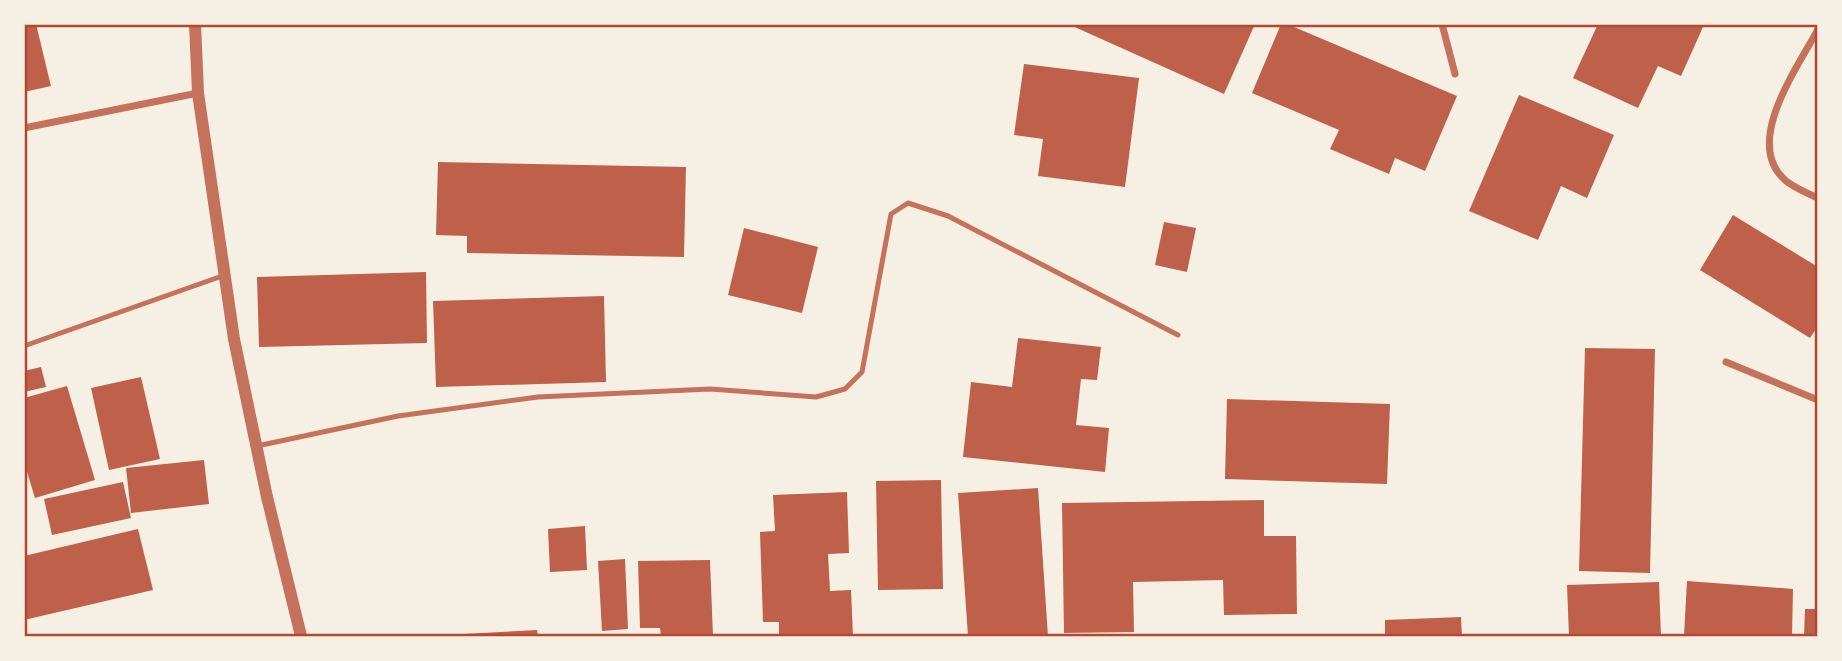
<svg xmlns="http://www.w3.org/2000/svg" width="1842" height="661" viewBox="0 0 1842 661" font-family="Rubik,sans-serif">
<style>
.building{fill:#bf614a}
.lines{fill:none;stroke-linecap:round;stroke-linejoin:round}
.service{stroke:#c5725c;stroke-width:5}
.minor{stroke:#c5725c;stroke-width:7}
.tertiary{stroke:#c5725c;stroke-width:12}
.neatline{fill:none;stroke:#b5482f;stroke-width:2.5}
</style>
<rect width="100%" height="100%" fill="#f6efe4"/>
<!-- building -->
<g class="building">
<path d="M 24,24 L 36,24 L 51,86 L 24,92 Z"/>
<path d="M 1068,24 L 1255,24 L 1224,94 Z"/>
<path d="M 1281,24 L 1287,24 L 1457,96 L 1425,171 L 1395,158 L 1389,174 L 1330,149 L 1339,130 L 1252,93 Z"/>
<path d="M 1598,24 L 1697,24 L 1703,27 L 1681,76 L 1658,66 L 1638,108 L 1573,78 Z"/>
<path d="M 1024,64 L 1139,78 L 1125,187 L 1038,176 L 1043,139 L 1014,135 Z"/>
<path d="M 1519,95 L 1614,135 L 1587,198 L 1561,186 L 1538,240 L 1469,211 Z"/>
<path d="M 438,162 L 686,167 L 684,257 L 467,253 L 467,236 L 436,235 Z"/>
<path d="M 1733,215 L 1818,267 L 1818,326 L 1810,338 L 1700,270 Z"/>
<path d="M 1164,222 L 1196,228 L 1187,272 L 1155,265 Z"/>
<path d="M 744,228 L 818,247 L 802,313 L 728,295 Z"/>
<path d="M 426,272 L 427,343 L 259,347 L 257,277 Z"/>
<path d="M 604,296 L 606,382 L 436,387 L 433,301 Z"/>
<path d="M 1018,338 L 1101,347 L 1097,380 L 1081,379 L 1076,425 L 1109,428 L 1105,472 L 963,457 L 971,382 L 1012,387 Z"/>
<path d="M 1585,348 L 1655,349 L 1650,573 L 1579,571 Z"/>
<path d="M 41,367 L 46,387 L 24,392 L 24,371 Z"/>
<path d="M 141,377 L 160,459 L 109,470 L 91,388 Z"/>
<path d="M 67,386 L 95,480 L 35,498 L 24,462 L 24,398 Z"/>
<path d="M 1227,399 L 1390,404 L 1387,484 L 1225,479 Z"/>
<path d="M 204,460 L 209,504 L 131,513 L 126,468 Z"/>
<path d="M 941,480 L 943,589 L 878,590 L 876,481 Z"/>
<path d="M 123,482 L 131,518 L 52,535 L 44,499 Z"/>
<path d="M 1038,488 L 1048,636 L 968,636 L 958,493 Z"/>
<path d="M 847,492 L 849,553 L 828,554 L 830,591 L 851,590 L 853,636 L 779,636 L 779,622 L 763,622 L 760,532 L 775,531 L 773,495 Z"/>
<path d="M 1264,500 L 1264,536 L 1296,536 L 1297,614 L 1224,615 L 1223,580 L 1133,582 L 1134,632 L 1064,633 L 1062,503 Z"/>
<path d="M 585,526 L 587,570 L 550,572 L 548,529 Z"/>
<path d="M 138,529 L 153,590 L 24,620 L 24,556 Z"/>
<path d="M 625,559 L 628,629 L 602,631 L 598,561 Z"/>
<path d="M 710,560 L 713,636 L 661,636 L 660,628 L 640,628 L 638,561 Z"/>
<path d="M 1687,581 L 1793,589 L 1792,636 L 1684,636 Z"/>
<path d="M 1659,582 L 1661,636 L 1569,636 L 1567,585 Z"/>
<path d="M 1805,609 L 1818,609 L 1818,636 L 1804,636 Z"/>
<path d="M 1461,617 L 1462,636 L 1385,636 L 1385,620 Z"/>
<path d="M 537,630 L 538,636 L 463,636 L 463,634 Z"/>
</g>
<g class="lines">
<!-- service -->
<g class="service">
<path d="M 24,346 L 225,275"/>
<path d="M 257,446 L 398,416 L 538,397 L 710,389 L 816,397 L 845,389 L 862,372 L 891,214 L 908,203 L 948,216 L 1178,335"/>
</g>
<!-- minor -->
<g class="minor">
<path d="M 1442,24 L 1455,74"/>
<path d="M 1818,29 C 1799,66 1743,141 1784,179 C 1792,187 1807,193 1818,198"/>
<path d="M 24,128 L 198,93"/>
<path d="M 1726,362 L 1818,400"/>
</g>
<!-- tertiary -->
<path class="tertiary" d="M 195,24 L 198,93 L 234,339 L 267,497 L 301,636"/>
</g>
<!-- border -->
<rect width="1842" height="661" fill="none" stroke="#f6efe4" stroke-width="52"/>
<rect x="26" y="26" width="1790" height="609" class="neatline"/>
</svg>
